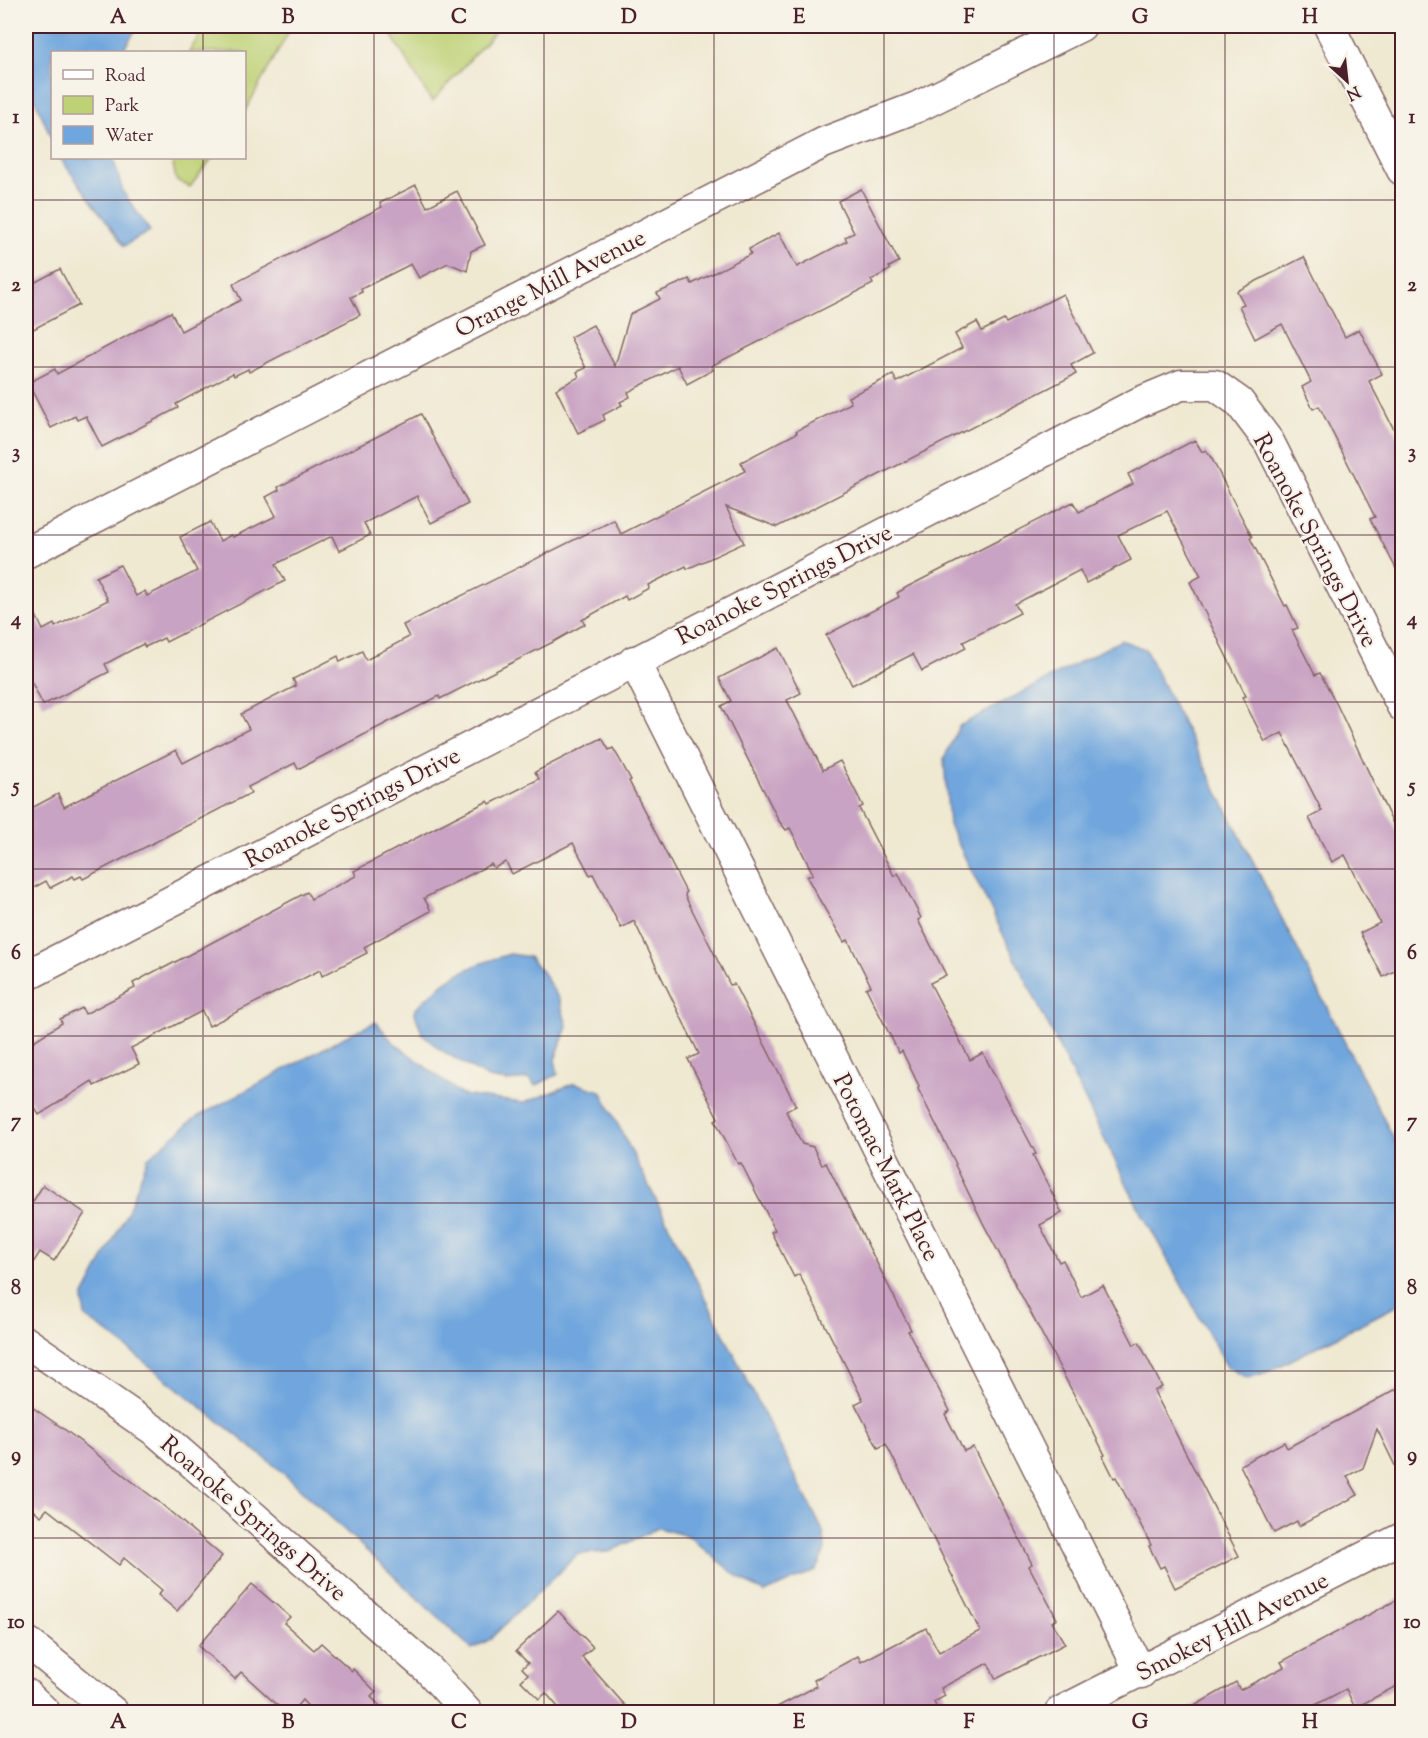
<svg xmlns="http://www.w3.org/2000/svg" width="1428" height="1738" viewBox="0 0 1428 1738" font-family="'Sorts Mill Goudy',serif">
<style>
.green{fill:#bed174;stroke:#847850;stroke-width:1.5}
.water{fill:#6fa6dd;stroke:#5c6284;stroke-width:1.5}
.building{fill:#c9a3c3}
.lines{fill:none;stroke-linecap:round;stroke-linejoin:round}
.street-casing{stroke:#846665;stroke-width:33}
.street{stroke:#fff;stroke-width:30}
.grid{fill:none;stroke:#4a1f2b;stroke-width:1.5;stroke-opacity:0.55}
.labels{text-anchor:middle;stroke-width:4.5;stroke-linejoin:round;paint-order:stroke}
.street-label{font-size:24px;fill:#4a1f2b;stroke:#f7f3e8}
.neatline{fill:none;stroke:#4a1f2b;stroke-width:2}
.grid-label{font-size:20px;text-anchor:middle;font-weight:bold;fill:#4a1f2b}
</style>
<rect width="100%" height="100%" fill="#f7f3e8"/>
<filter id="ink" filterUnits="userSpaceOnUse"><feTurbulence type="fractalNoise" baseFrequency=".0167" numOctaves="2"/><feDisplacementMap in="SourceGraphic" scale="12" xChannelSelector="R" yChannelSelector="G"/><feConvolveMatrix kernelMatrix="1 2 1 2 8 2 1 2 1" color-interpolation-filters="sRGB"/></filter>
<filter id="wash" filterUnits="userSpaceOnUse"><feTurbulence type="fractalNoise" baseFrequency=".008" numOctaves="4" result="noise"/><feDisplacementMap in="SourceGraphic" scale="24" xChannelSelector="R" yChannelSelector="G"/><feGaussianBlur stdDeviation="1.35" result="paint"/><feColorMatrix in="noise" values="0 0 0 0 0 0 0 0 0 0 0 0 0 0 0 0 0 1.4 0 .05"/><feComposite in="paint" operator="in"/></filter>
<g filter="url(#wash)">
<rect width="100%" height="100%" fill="#efe9d2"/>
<!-- green -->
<g class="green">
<path d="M 205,26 L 292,26 L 245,111 L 244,52 L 189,52 Z"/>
<path d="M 386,26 L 500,26 L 432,102 Z"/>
<path d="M 172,158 L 212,158 L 190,187 L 176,180 Z"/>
</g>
<!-- water -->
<g class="water">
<path d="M 26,26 L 138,26 L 122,52 L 52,52 L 52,140 L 26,78 Z"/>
<path d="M 60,158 L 113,158 L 123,192 L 150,231 L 124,246 Z"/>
<path d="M 1121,640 L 1145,649 L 1402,1155 L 1402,1303 L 1270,1371 L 1248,1378 L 1227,1367 L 1134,1199 L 949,825 L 944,759 L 959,726 Z"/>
<path d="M 510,954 L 529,957 L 543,973 L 559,999 L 567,1026 L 555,1060 L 558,1074 L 535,1086 L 530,1079 L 507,1081 L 488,1078 L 439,1049 L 422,1033 L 414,1011 C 445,977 466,967 510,954 Z"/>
<path d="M 376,1022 L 392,1041 L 462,1095 L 524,1103 L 575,1083 L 601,1091 L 824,1533 L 825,1550 L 816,1570 L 765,1593 L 738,1577 L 688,1536 L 658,1528 L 609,1552 L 578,1554 L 489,1640 L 472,1649 L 280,1470 L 107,1332 L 85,1317 L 83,1298 L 128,1211 L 148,1158 L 195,1118 L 354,1032 Z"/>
</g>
<g id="blocks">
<!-- building -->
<g class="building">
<path d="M 416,185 L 427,207 L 457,191 L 485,245 L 471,251 L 467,271 L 448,263 L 419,278 L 411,264 L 361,289 L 362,292 L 351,297 L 360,315 L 249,372 L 248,369 L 234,376 L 233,373 L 176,404 L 178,408 L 102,447 L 86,416 L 77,420 L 75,416 L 51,428 L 28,383 L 55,369 L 57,374 L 171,312 L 181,331 L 241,300 L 233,284 L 382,207 L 380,203 Z"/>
<path d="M 861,189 L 899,262 L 889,267 L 890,270 L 871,280 L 873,284 L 711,366 L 713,370 L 687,384 L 678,366 L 628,392 L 630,397 L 620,402 L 622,405 L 603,415 L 605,420 L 578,433 L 556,389 L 579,377 L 577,372 L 586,368 L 570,337 L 593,325 L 615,366 L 630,314 L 660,299 L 657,293 L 689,279 L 692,284 L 751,254 L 749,249 L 779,233 L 797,267 L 847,241 L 845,237 L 854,233 L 838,201 Z"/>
<path d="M 1304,257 L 1345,337 L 1359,329 L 1382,374 L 1369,381 L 1402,445 L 1402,580 L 1370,519 L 1375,517 L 1319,406 L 1313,409 L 1302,387 L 1311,382 L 1282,324 L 1255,339 L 1239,306 L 1244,304 L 1237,291 Z"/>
<path d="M 60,269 L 79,305 L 26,333 L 26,287 Z"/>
<path d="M 1063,294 L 1093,353 L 1071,365 L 1076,374 L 777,527 L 726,507 L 744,543 L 687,569 L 686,566 L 648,585 L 649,588 L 627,600 L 625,596 L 582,620 L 585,624 L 553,642 L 440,699 L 439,696 L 404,714 L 298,769 L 295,763 L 248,787 L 251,793 L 83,879 L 81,876 L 75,879 L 73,876 L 50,888 L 46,881 L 26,892 L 26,811 L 58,794 L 64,807 L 176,750 L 183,763 L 249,729 L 241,714 L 296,686 L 293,679 L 338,656 L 340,662 L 362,651 L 366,660 L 409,637 L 403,625 L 614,520 L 621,534 L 745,471 L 741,462 L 797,433 L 796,431 L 851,403 L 848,397 L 893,375 L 897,382 L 962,348 L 955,334 L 977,322 L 982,331 L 1004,320 L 1006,323 Z"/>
<path d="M 421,414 L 468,504 L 431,523 L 417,496 L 364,523 L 370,535 L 339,551 L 332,536 L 276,564 L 285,581 L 166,642 L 164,638 L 145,647 L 143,644 L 105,664 L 109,672 L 43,705 L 26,671 L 26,595 L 43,630 L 54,624 L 55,627 L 108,600 L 96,577 L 120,565 L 136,596 L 145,591 L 147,596 L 197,571 L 180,537 L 210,522 L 220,541 L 231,535 L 233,537 L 276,516 L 266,497 L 279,490 L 278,487 Z"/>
<path d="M 1195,440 L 1202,452 L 1206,450 L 1212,459 L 1239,512 L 1252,537 L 1250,538 L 1285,606 L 1287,605 L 1298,628 L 1292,630 L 1315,675 L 1320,673 L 1337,705 L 1402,843 L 1402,967 L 1383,977 L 1360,933 L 1380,923 L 1345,855 L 1332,862 L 1309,818 L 1322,811 L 1282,733 L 1265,742 L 1242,697 L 1246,696 L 1190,582 L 1201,576 L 1167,511 L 1118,535 L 1131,560 L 1086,583 L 1080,570 L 1015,604 L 1020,613 L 963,642 L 966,648 L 922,671 L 913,654 L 852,685 L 826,635 L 899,597 L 897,593 L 907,587 L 1073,502 L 1079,512 L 1133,484 L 1128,474 Z"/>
<path d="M 778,648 L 801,693 L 787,700 L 823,770 L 840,761 L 863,806 L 859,808 L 894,876 L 898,873 L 921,918 L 918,920 L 946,975 L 930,983 L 970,1060 L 983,1053 L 1036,1154 L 1033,1155 L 1062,1213 L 1040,1225 L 1059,1262 L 1063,1260 L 1081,1297 L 1103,1285 L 1134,1345 L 1139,1342 L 1162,1387 L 1154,1391 L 1239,1556 L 1175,1588 L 1164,1566 L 1160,1568 L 1149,1546 L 1151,1545 L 1116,1477 L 1114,1478 L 1103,1456 L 1105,1455 L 1078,1402 L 983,1223 L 955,1165 L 956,1164 L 918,1089 L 919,1086 L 902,1051 L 899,1053 L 866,988 L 871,986 L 848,940 L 844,942 L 819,899 L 807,877 L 813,874 L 790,828 L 786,830 L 779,821 L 721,706 L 731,701 L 719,678 Z"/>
<path d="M 602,738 L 609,750 L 613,748 L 619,758 L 631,780 L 629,781 L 686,892 L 685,896 L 730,985 L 734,984 L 796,1106 L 786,1111 L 802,1144 L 813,1147 L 822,1165 L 826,1163 L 911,1330 L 908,1331 L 950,1411 L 945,1414 L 964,1451 L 973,1447 L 1032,1564 L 1029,1566 L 1057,1619 L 1052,1622 L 1065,1644 L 996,1679 L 988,1663 L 941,1688 L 945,1696 L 934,1702 L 939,1713 L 766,1713 L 817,1686 L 814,1680 L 858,1656 L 861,1662 L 926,1628 L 939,1652 L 980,1631 L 886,1444 L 878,1448 L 855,1404 L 863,1400 L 799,1274 L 794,1277 L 771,1232 L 775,1230 L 741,1163 L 738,1164 L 715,1120 L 718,1118 L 688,1059 L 699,1054 L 634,921 L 621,928 L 593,874 L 590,875 L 573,843 L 512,874 L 506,862 L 494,868 L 491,864 L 424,898 L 431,911 L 364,947 L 367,953 L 322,976 L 320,970 L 209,1026 L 202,1011 L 131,1048 L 139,1064 L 94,1086 L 92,1081 L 39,1115 L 26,1094 L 26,1046 L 62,1023 L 60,1019 L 82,1008 L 85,1014 L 135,988 L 133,983 L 161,968 L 162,969 L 307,892 L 311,899 L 356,876 L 354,871 L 454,818 L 488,801 L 490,804 L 539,779 L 535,772 Z"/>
<path d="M 43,1185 L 85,1213 L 54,1261 L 40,1252 L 26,1274 L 26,1213 Z"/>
<path d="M 1402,1386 L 1402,1480 L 1377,1429 L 1363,1468 L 1347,1476 L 1358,1495 L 1299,1526 L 1297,1521 L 1274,1533 L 1240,1465 L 1284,1442 L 1287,1448 Z"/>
<path d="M 26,1403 L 64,1429 L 159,1502 L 222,1556 L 177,1611 L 158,1595 L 162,1590 L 124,1558 L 119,1565 L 47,1509 L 41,1516 L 26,1504 Z"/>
<path d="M 252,1584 L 290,1617 L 284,1623 L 314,1650 L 321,1643 L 352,1671 L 353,1669 L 376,1692 L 371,1697 L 387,1713 L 314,1713 L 302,1700 L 291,1713 L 286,1713 L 241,1672 L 235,1679 L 198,1646 Z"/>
<path d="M 1402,1597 L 1402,1683 L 1355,1708 L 1346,1689 L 1300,1713 L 1182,1713 L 1236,1682 L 1240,1690 L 1284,1667 L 1281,1662 Z"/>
<path d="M 558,1611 L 593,1647 L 582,1657 L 632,1713 L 563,1713 L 546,1693 L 539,1699 L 521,1681 L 528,1674 L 522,1668 L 528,1663 L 516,1651 Z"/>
</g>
</g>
</g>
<g filter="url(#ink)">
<use href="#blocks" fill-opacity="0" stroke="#846665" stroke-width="1.5"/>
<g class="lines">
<defs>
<g id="street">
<path d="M 1329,26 L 1402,170"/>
<path d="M 26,553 L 823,143 L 917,107 L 1081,26"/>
<path d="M 634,661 L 1141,1673"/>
<path d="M 26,976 L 1140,402 L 1181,385 L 1215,385 L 1239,402 L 1269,442 L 1402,706"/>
<path d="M 26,1342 L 158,1433 L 429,1670 L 467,1712"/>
<path d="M 26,1641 L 113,1712"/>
<path d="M 26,1694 L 45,1712"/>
<path d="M 1060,1712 L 1402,1538"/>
</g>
</defs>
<!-- street casing -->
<use href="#street" class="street-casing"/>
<!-- street -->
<use href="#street" class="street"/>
</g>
</g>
<!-- grid -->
<path class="grid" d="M 203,26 L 203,52M 374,26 L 374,1712M 544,26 L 544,1712M 714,26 L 714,1712M 884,26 L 884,1712M 1054,26 L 1054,1712M 1225,26 L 1225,1712M 203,158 L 203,1712M 26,200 L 1402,200M 26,367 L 1402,367M 26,535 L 1402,535M 26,702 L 1402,702M 26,869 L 1402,869M 26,1036 L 1402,1036M 26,1203 L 1402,1203M 26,1371 L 1402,1371M 26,1538 L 1402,1538"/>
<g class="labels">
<!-- street labels -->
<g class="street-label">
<text transform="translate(550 283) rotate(-27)" y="8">Orange Mill Avenue</text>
<text transform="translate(1316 540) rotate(62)" y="8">Roanoke Springs Drive</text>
<text transform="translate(784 584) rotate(-27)" y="8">Roanoke Springs Drive</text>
<text transform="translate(352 807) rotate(-27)" y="8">Roanoke Springs Drive</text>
<text transform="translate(887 1167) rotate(63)" y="8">Potomac Mark Place</text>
<text transform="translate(254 1518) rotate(41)" y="8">Roanoke Springs Drive</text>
<text transform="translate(1232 1626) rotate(-27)" y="8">Smokey Hill Avenue</text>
</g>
</g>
<!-- margin -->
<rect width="1428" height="1738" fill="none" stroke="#f7f3e8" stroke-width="66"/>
<!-- legend -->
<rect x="51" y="51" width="195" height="108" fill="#f7f3e8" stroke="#b29e9c" stroke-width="1.5"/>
<rect x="63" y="70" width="30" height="9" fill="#ffffff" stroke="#b29e9c" stroke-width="1.5"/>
<text x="105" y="81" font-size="18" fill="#4a1f2b">Road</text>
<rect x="63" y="96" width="30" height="18" fill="#bed174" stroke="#b29e9c" stroke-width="1.5"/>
<text x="105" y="111" font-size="18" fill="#4a1f2b">Park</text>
<rect x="63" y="126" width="30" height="18" fill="#6fa6dd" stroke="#b29e9c" stroke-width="1.5"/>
<text x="105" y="141" font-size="18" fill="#4a1f2b">Water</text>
<!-- north arrow -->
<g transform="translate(1347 81) rotate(153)" stroke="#f7f3e8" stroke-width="4.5" paint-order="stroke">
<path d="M0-4.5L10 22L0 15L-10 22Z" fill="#4a1f2b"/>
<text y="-9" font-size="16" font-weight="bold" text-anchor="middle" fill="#4a1f2b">N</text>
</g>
<rect x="33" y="33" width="1362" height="1672" class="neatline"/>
<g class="grid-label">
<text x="118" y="23">A</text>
<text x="288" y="23">B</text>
<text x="459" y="23">C</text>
<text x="629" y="23">D</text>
<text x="799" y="23">E</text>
<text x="969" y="23">F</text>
<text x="1140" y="23">G</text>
<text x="1310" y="23">H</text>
<text x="16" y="123">1</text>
<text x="1412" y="123">1</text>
<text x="16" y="291">2</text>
<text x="1412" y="291">2</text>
<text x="16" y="458">3</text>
<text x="1412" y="458">3</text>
<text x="16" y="625">4</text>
<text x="1412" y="625">4</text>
<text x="16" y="792">5</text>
<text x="1412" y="792">5</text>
<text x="16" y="959">6</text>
<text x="1412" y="959">6</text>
<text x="16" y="1127">7</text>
<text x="1412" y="1127">7</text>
<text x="16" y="1294">8</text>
<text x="1412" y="1294">8</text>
<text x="16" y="1461">9</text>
<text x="1412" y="1461">9</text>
<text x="16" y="1628">10</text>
<text x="1412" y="1628">10</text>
<text x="118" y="1728">A</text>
<text x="288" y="1728">B</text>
<text x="459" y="1728">C</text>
<text x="629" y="1728">D</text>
<text x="799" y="1728">E</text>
<text x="969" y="1728">F</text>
<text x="1140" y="1728">G</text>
<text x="1310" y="1728">H</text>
</g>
</svg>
